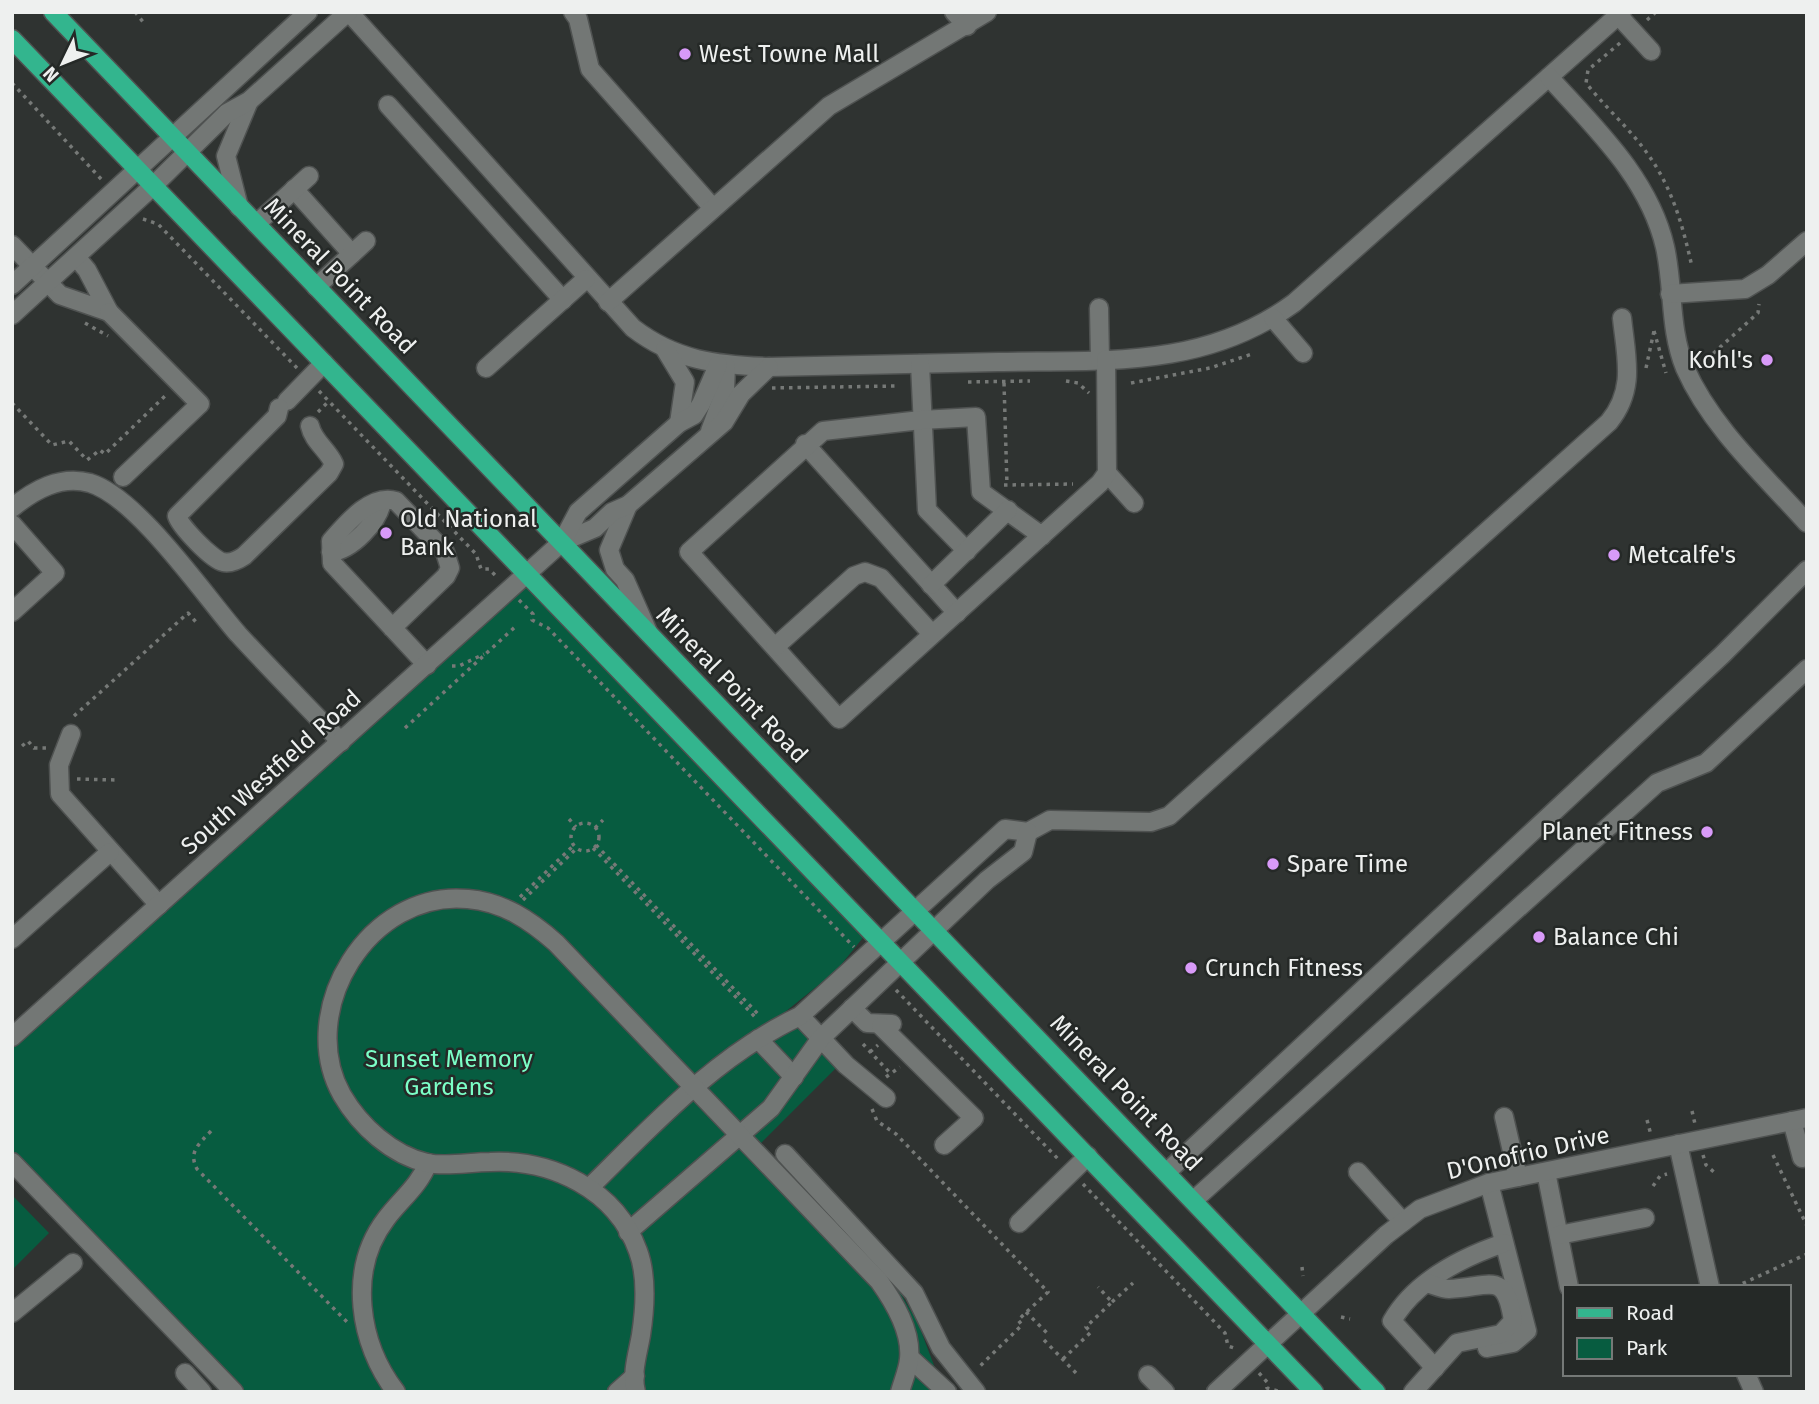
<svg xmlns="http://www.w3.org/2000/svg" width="1819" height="1404" viewBox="0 0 1819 1404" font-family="'Fira Sans',sans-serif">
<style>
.green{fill:#075c40}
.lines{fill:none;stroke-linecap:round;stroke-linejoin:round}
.minor-casing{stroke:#4f5251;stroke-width:21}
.major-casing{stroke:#4f5251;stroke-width:21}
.path{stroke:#767977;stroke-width:3.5;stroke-dasharray:3.5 5;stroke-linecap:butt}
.minor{stroke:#737775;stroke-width:18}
.major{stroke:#33b58e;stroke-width:18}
.poi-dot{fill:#d89af8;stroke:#252927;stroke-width:2.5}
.labels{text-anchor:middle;stroke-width:5;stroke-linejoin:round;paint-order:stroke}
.poi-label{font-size:24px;fill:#eef0ef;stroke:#252927;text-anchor:start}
.street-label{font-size:24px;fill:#eef0ef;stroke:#252927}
.park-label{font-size:24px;fill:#7bffc7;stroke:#252927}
</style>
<rect width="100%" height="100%" fill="#2f3331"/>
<!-- green -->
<g class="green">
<path d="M 528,575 L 870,929 L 836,971 L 785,1012 L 836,1068 L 759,1145 L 894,1282 L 918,1323 L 935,1368 L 958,1392 L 227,1392 L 12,1169 L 12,1037 Z"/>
<path d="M 12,1195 L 49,1233 L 12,1270 Z"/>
</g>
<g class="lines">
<defs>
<g id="minor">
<path d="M 349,12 L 633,328 C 676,361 717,365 769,367 C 845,366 921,364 998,362 C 1103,360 1204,369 1294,303 L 1622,12"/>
<path d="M 573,12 L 578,19 L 590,69 L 713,208"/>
<path d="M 954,12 L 967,26"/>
<path d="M 1618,15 L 1651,51"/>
<path d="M 1549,77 C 1595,128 1649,178 1665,247 C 1674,287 1669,329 1685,368 C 1711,427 1764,475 1807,523"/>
<path d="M 388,105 L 563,300"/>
<path d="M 294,189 L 352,254"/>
<path d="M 239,207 L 226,156 L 249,101"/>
<path d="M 256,224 L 309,176"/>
<path d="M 12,245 L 60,295 L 109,312 L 87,270 L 76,257"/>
<path d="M 12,285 L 308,12"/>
<path d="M 316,287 L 366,241"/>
<path d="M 1670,294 L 1745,289 L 1768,275 L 1807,241"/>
<path d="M 608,302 L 829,106 L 987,12"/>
<path d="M 1099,308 L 1100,360"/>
<path d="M 109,312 L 200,404 L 123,477"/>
<path d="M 12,315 L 153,186 L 227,113 L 249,101 L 348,12"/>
<path d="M 1273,318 L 1303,353"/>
<path d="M 665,349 L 685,382 L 679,423"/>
<path d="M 920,364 L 927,510 L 967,551"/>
<path d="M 486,368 L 586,279"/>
<path d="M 287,401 L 324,363"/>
<path d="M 279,408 L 277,416 L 177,516 C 180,526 212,560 223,562 C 231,564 238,560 244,556 L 329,473 L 334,464 C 328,450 313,441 310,426"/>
<path d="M 710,431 L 725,391 L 726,366"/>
<path d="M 805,444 L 957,613"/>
<path d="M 1107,473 L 1134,503"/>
<path d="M 628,505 L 609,550 L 615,569 L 625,580 L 648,632"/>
<path d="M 12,508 C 34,490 60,475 90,483 C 137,497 205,596 238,634 C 272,671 307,706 341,742"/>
<path d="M 12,524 L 55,573 L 12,612"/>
<path d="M 1042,536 L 981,492 L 976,417 L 921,420 L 823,431 L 689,552 L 839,719 L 1100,483 L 1107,473 L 1106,359"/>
<path d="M 562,542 L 595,528 L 612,512 L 628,505 L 724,422 L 741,394 L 769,367"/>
<path d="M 331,552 C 352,550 378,522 382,502"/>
<path d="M 931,585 L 1008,510"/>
<path d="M 392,628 L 446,576 L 450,568 L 445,552 L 396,501 C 371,493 346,524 331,541 L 332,563 L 427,665"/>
<path d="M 775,647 L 854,576 L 865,572 L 881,578 L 932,634"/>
<path d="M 71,734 L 59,765 L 60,794 L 159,905"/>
<path d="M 12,939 L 110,852"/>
<path d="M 852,1008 L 867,1023 L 892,1024"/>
<path d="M 800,1016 L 846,1065 L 886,1098"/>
<path d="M 881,1026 L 974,1118 L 944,1145"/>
<path d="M 12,1037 L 562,542 L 578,512 L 679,423 L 694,415 L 701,404 L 718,365"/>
<path d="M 758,1039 L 794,1077"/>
<path d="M 1504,1117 L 1518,1177"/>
<path d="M 1792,1121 L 1802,1158"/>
<path d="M 1678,1144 L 1710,1287"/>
<path d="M 785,1154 L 914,1293 L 941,1348 L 976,1392"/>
<path d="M 12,1162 L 234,1392"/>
<path d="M 1167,1172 L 1722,655 L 1807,570"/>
<path d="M 1358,1172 L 1403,1222"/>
<path d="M 1546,1172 L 1569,1287"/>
<path d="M 589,1188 C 654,1124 717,1055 800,1016 L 1005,829 L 1028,832 L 1050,820 L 1151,822 L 1169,816 L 1609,422 C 1636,389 1626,357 1622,318"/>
<path d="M 1194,1200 L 1657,783 L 1706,763 L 1807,669"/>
<path d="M 1019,1223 L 1088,1156"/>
<path d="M 628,1232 L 771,1108 L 821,1038 L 987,880 L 1023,852 L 1028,832"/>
<path d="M 1559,1235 L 1645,1218"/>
<path d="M 12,1313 L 73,1263"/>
<path d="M 1487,1348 L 1513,1343 L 1527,1331 L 1489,1183"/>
<path d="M 910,1358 L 947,1392"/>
<path d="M 1435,1368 L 1392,1321 C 1415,1281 1463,1257 1504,1243"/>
<path d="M 185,1373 L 202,1392"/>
<path d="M 1746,1374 L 1754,1392"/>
<path d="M 1148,1375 L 1165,1392"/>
<path d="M 396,1392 C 359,1344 347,1270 386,1219 C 401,1199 419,1186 428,1163"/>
<path d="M 617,1392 L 635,1376"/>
<path d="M 636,1392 C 631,1373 638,1353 641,1335 C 645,1309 647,1275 638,1251 C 616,1189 551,1159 490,1162 C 470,1162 447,1167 427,1163 C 392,1155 360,1126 342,1095 C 295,1011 369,889 468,899 C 503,902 530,920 556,943 L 879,1281 C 894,1302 912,1331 909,1359 C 908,1370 903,1381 900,1392"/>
<path d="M 1216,1392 L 1386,1235 L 1420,1209 L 1489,1183 L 1807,1118"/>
<path d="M 1413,1392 L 1457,1343 L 1501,1334 L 1513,1321 C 1505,1268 1489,1288 1449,1289 C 1442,1289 1434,1285 1427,1283"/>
</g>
<g id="major">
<path d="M 53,12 L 1376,1392"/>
<path d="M 12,39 L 1314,1392"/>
</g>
</defs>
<!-- minor casing -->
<use href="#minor" class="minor-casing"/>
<!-- major casing -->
<use href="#major" class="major-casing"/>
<!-- path -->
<g class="path">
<path d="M 135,12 L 144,23"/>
<path d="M 1647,20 L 1656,12"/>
<path d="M 1620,43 L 1588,70 L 1586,83 C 1605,107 1629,128 1647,153 C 1672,187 1683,226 1692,267"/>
<path d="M 12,83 L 102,180"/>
<path d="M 143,219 L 158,224 L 297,368"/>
<path d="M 85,323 L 108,336"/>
<path d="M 1654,331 L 1666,373"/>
<path d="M 1707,359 L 1758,313 L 1759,304"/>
<path d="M 1646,368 L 1654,331"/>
<path d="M 1066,381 L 1078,383 L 1089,393"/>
<path d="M 968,382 L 1030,381"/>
<path d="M 1004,383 L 1007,485"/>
<path d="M 1131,383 L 1210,368 L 1252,354"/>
<path d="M 772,388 L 896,386"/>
<path d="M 319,391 L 476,554 L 481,569 L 489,569 L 497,577"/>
<path d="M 12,403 L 52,445 L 69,441 L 87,460 L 100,450 L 105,454 L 166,395"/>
<path d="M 318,412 L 329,401"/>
<path d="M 1004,485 L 1073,484"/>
<path d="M 519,600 L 533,614 L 532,620 L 548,628 L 854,947"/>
<path d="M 452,666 L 459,666 L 484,654"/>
<path d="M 74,716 L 188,613 L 196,622"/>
<path d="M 405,728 L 515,627"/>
<path d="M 22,746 L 28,741 L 34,748 L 46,748"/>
<path d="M 77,779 L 117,780"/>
<path d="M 569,819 L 576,827"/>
<circle cx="585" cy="837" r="14"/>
<path d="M 595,828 L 603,820"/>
<path d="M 596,845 L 759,1015"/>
<path d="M 593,848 L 756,1018"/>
<path d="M 520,897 L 574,845"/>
<path d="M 523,900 L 577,848"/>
<path d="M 896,990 L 1060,1161"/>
<path d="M 863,1044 L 889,1072"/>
<path d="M 870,1052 L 878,1045"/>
<path d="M 886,1077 L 900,1067"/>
<path d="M 872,1109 L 877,1121 L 896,1134 L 1048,1292 L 1018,1320 L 1022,1325 L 979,1367"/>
<path d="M 1692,1111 L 1695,1124"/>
<path d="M 1647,1120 L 1651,1135"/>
<path d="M 211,1131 C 199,1144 188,1152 197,1169 L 347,1322"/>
<path d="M 1703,1155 L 1706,1165 L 1715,1173"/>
<path d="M 1773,1155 L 1807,1226"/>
<path d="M 1083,1184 L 1225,1333 L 1228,1346 L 1237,1349"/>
<path d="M 1653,1186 L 1660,1176 L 1667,1174"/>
<path d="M 1302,1267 L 1303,1276"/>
<path d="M 1735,1287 L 1807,1254"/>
<path d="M 1112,1302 L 1133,1283"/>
<path d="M 1026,1312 L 1049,1335"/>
<path d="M 1341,1317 L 1350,1319"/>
<path d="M 1044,1340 L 1076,1373"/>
<path d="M 1063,1359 L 1091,1332 L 1086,1327 L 1112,1302 L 1098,1287"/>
<path d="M 1259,1373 L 1267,1382 L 1267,1388 L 1282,1392"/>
</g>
<!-- minor -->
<use href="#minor" class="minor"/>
<!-- major -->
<use href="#major" class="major"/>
</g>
<!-- markers -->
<g class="poi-dot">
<circle cx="685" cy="54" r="7"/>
<circle cx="1767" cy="360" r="7"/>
<circle cx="386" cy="533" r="7"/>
<circle cx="1614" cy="555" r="7"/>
<circle cx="1707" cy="832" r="7"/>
<circle cx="1273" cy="864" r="7"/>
<circle cx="1539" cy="937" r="7"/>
<circle cx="1191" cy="968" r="7"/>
</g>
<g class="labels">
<!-- poi labels -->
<g class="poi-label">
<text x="699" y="62">West Towne Mall</text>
<text x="1753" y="368" text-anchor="end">Kohl's</text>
<text x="400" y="527">Old National<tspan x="400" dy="28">Bank</tspan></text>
<text x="1628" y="563">Metcalfe's</text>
<text x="1693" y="840" text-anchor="end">Planet Fitness</text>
<text x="1287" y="872">Spare Time</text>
<text x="1553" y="945">Balance Chi</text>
<text x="1205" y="976">Crunch Fitness</text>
</g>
<!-- street labels -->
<g class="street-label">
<text transform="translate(340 276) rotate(46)" y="8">Mineral Point Road</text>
<text transform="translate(732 685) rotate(46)" y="8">Mineral Point Road</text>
<text transform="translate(271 772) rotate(-42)" y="8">South Westfield Road</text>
<text transform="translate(1126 1093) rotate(46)" y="8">Mineral Point Road</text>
<text transform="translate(1528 1153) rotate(-13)" y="8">D'Onofrio Drive</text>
</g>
<!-- park labels -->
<g class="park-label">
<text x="449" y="1067">Sunset Memory<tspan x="449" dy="28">Gardens</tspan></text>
</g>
</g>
<!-- border -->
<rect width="1819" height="1404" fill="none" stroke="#eef0ef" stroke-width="28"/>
<!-- legend -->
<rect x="1563" y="1285" width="228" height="91" fill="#252927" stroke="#757977" stroke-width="2"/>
<rect x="1577" y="1308" width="35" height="10" fill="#33b58e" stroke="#757977" stroke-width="2"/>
<text x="1626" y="1320" font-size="21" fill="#eef0ef">Road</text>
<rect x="1577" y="1338" width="35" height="21" fill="#075c40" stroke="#757977" stroke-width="2"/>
<text x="1626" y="1355" font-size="21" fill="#eef0ef">Park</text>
<!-- north arrow -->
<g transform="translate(63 63) rotate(227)" stroke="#252927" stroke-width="5" paint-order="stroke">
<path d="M0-5L12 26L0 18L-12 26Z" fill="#eef0ef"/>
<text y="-10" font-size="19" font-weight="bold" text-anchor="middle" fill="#eef0ef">N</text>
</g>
</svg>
